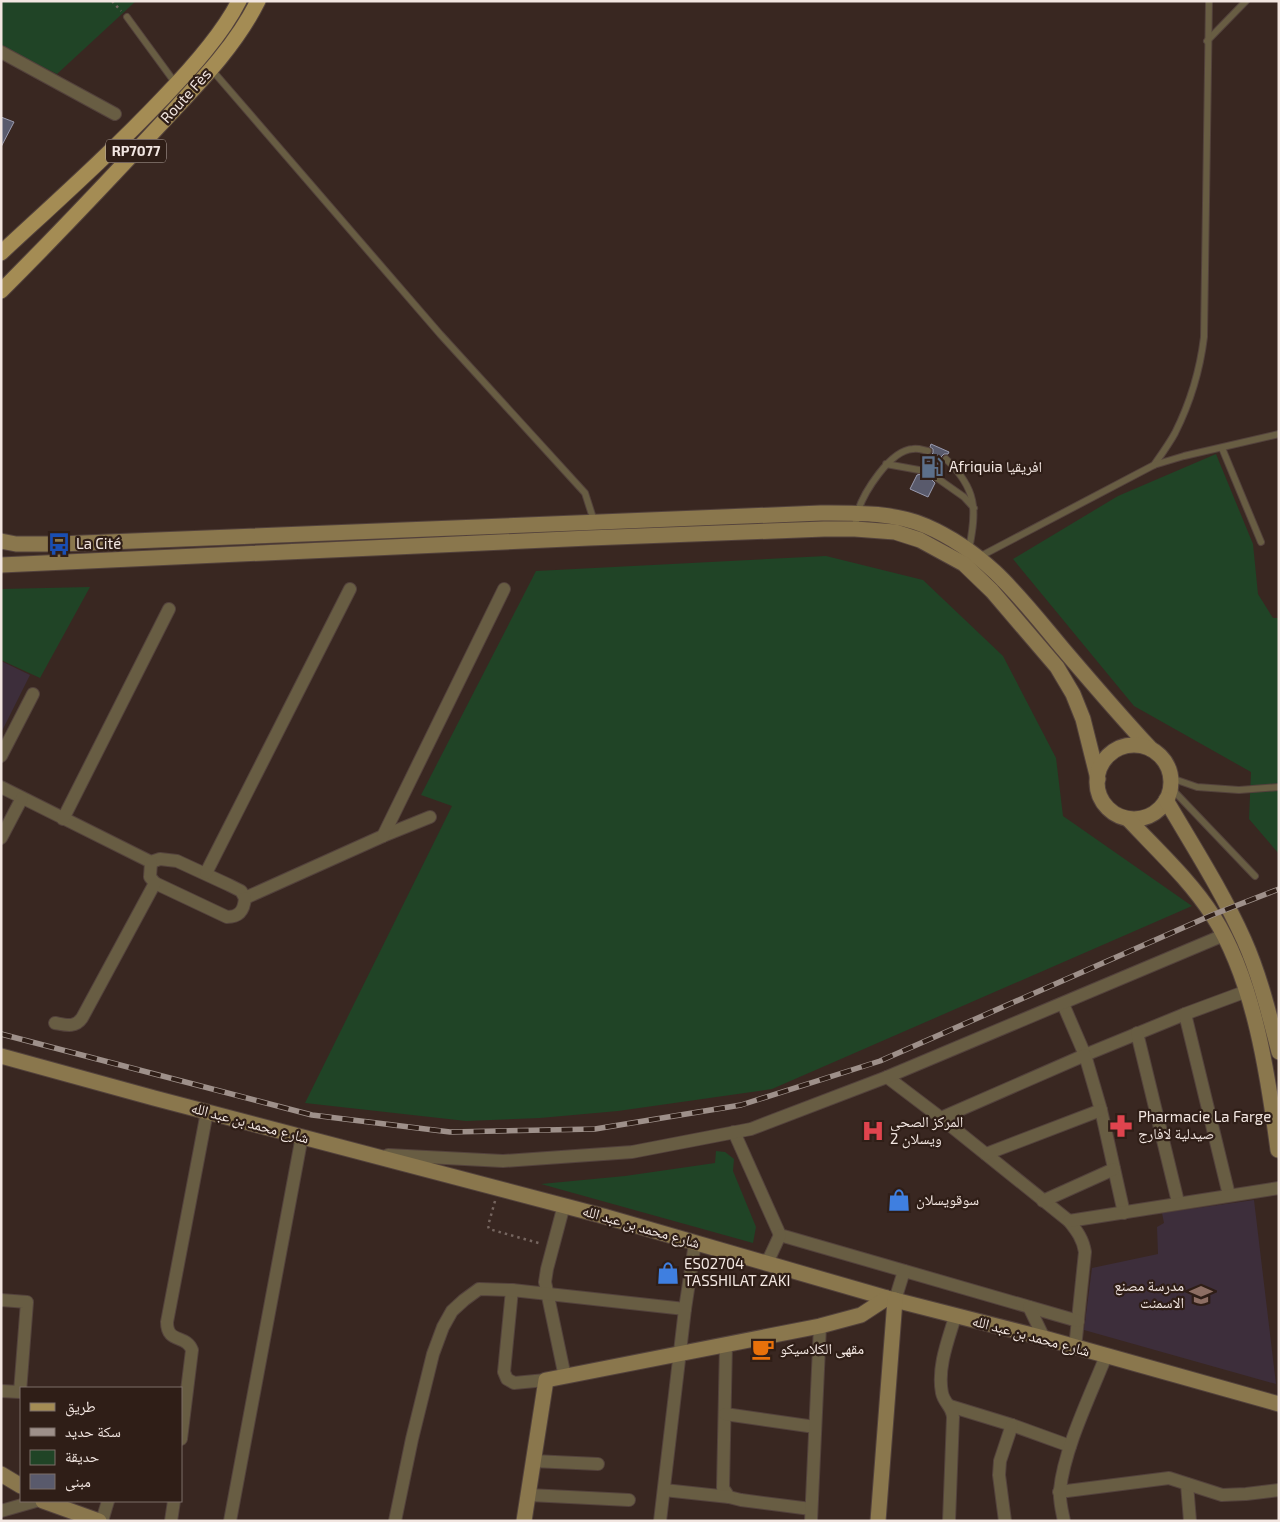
<svg xmlns="http://www.w3.org/2000/svg" width="1280" height="1522" viewBox="0 0 1280 1522" font-family="'Exo 2','Noto Naskh Arabic',sans-serif">
<style>
.education{fill:#3d2e3b}
.green{fill:#204426}
.building{fill:#595a6c;stroke:#9a9baf}
.lines{fill:none;stroke-linecap:round;stroke-linejoin:round}
.lane-casing{stroke:#53423c;stroke-width:8}
.street-casing{stroke:#53423c;stroke-width:14}
.secondary-casing{stroke:#53423c;stroke-width:17}
.primary-casing{stroke:#53423c;stroke-width:17}
.path{stroke:#75655f;stroke-width:2.5;stroke-dasharray:2.5 4;stroke-linecap:butt}
.lane{stroke:#685d43;stroke-width:6}
.street{stroke:#685d43;stroke-width:12}
.secondary{stroke:#8a774d;stroke-width:15}
.primary{stroke:#a48c54;stroke-width:15}
.rail-casing{stroke:#9e908a;stroke-width:5.5}
.rail{stroke:#2f1e17;stroke-width:4;stroke-dasharray:11;stroke-linecap:butt}
.labels{text-anchor:middle;stroke-width:4.5;stroke-linejoin:round;paint-order:stroke}
.shield{fill:#2f1e17;stroke:#b8aaa4;stroke-width:1}
.shield-label{font-size:14px;font-weight:bold;fill:#f2e6e1}
.street-label{font-size:15px;fill:#f2e6e1;stroke:#2f1e17}
.poi-label{font-size:15px;fill:#f2e6e1;stroke:#2f1e17;text-anchor:start}
</style>
<rect width="100%" height="100%" fill="#392721"/>
<!-- education -->
<g class="education">
<path d="M 1,661 L 30,675 L 1,733 Z"/>
<path d="M 1254,1200 L 1276,1384 L 1084,1330 L 1092,1268 L 1158,1254 L 1157,1227 L 1164,1223 L 1162,1213 Z"/>
</g>
<!-- green -->
<g class="green">
<path d="M 1,1 L 136,1 L 57,74 L 1,46 Z"/>
<path d="M 1216,454 L 1253,544 L 1258,594 L 1273,618 L 1279,618 L 1279,854 L 1249,819 L 1251,772 L 1134,706 L 1013,559 L 1118,496 Z"/>
<path d="M 826,556 L 923,580 L 1003,656 L 1056,758 L 1063,816 L 1192,906 L 772,1089 L 618,1111 L 540,1118 L 466,1121 L 305,1103 L 452,806 L 421,795 L 536,571 Z"/>
<path d="M 90,587 L 40,678 L 1,660 L 1,589 Z"/>
<path d="M 716,1151 L 725,1152 L 734,1159 L 733,1171 L 756,1227 L 753,1243 L 541,1184 L 625,1176 L 715,1163 Z"/>
</g>
<!-- building -->
<g class="building">
<path d="M 1,117 L 14,122 L 1,147 Z"/>
<path d="M 931,444 L 949,452 L 948,454 L 944,454 L 941,457 L 944,464 L 939,474 L 935,473 L 933,476 L 932,480 L 935,483 L 928,497 L 910,489 L 917,475 L 921,474 L 924,471 L 921,466 L 926,456 L 930,456 L 933,453 L 933,449 L 930,447 Z"/>
</g>
<g class="lines">
<defs>
<g id="lane">
<path d="M 127,17 L 176,84"/>
<path d="M 1207,41 L 1246,1"/>
<path d="M 212,70 L 440,334 L 585,493 L 594,521"/>
<path d="M 1222,448 L 1261,542"/>
<path d="M 946,459 C 977,489 977,509 969,549"/>
<path d="M 886,464 L 919,470"/>
<path d="M 1154,465 C 1161,455 1169,444 1175,433 C 1190,403 1200,370 1204,337 L 1209,1"/>
<path d="M 937,478 L 964,497 L 974,508"/>
<path d="M 855,529 C 856,524 856,519 857,514 C 863,493 890,450 913,449 C 918,448 923,450 928,451"/>
<path d="M 979,557 L 1154,465 L 1184,456 L 1279,434"/>
<path d="M 1171,778 L 1197,787 L 1239,790 L 1279,787"/>
<path d="M 1171,788 L 1255,876"/>
</g>
<g id="street">
<path d="M 1,52 L 115,114"/>
<path d="M 1,756 L 33,694"/>
<path d="M 1,787 L 151,862 L 160,859 L 177,861 L 229,885 L 241,891 L 245,898 L 383,836 L 430,817"/>
<path d="M 63,819 L 169,609"/>
<path d="M 383,836 L 504,589"/>
<path d="M 1,838 L 22,798"/>
<path d="M 206,873 L 350,589"/>
<path d="M 155,883 L 227,917 C 240,917 244,910 245,898"/>
<path d="M 1063,1004 L 1085,1055 L 1185,1014"/>
<path d="M 55,1023 C 66,1025 75,1028 82,1018 L 155,883 L 150,877 L 151,862"/>
<path d="M 1137,1033 L 1178,1202"/>
<path d="M 887,1077 L 941,1118 L 1069,1221 C 1077,1231 1083,1239 1085,1252 L 1075,1348"/>
<path d="M 941,1118 L 1085,1055 L 1101,1110 L 1124,1213"/>
<path d="M 734,1132 L 780,1235 L 1078,1321"/>
<path d="M 986,1154 L 1101,1110"/>
<path d="M 388,1155 L 503,1161 L 632,1152 L 751,1129 L 887,1077 L 1224,935"/>
<path d="M 1229,1195 L 1185,1014 L 1247,991"/>
<path d="M 1043,1201 L 1114,1169"/>
<path d="M 564,1205 L 547,1269 L 545,1282 L 565,1377"/>
<path d="M 1069,1221 L 1279,1188"/>
<path d="M 767,1263 L 780,1235"/>
<path d="M 512,1290 L 504,1372 L 507,1379 L 514,1383 L 546,1380"/>
<path d="M 1,1300 L 27,1302 L 20,1392 L 1,1391"/>
<path d="M 895,1300 L 904,1271"/>
<path d="M 1029,1307 L 1044,1338"/>
<path d="M 726,1344 L 723,1488 L 729,1497 L 741,1500 L 811,1509"/>
<path d="M 950,1406 L 1012,1425 L 1070,1446"/>
<path d="M 725,1414 L 815,1427"/>
<path d="M 181,1439 L 192,1350 C 186,1334 167,1344 167,1322 L 207,1112"/>
<path d="M 533,1461 L 598,1464"/>
<path d="M 1187,1484 L 1190,1521"/>
<path d="M 664,1490 L 729,1497"/>
<path d="M 1059,1492 L 1169,1478 L 1222,1495 L 1246,1494 L 1279,1490"/>
<path d="M 529,1495 L 629,1500"/>
<path d="M 1,1511 L 36,1501"/>
<path d="M 102,1521 L 108,1501"/>
<path d="M 171,1521 L 174,1501"/>
<path d="M 230,1521 L 302,1136"/>
<path d="M 395,1521 L 412,1439 L 433,1354 L 443,1327 L 452,1311 L 464,1300 L 479,1289 L 512,1290 L 685,1309"/>
<path d="M 660,1521 L 685,1309 L 695,1243"/>
<path d="M 811,1521 L 820,1326"/>
<path d="M 949,1521 L 953,1417 C 952,1406 944,1403 942,1393 C 937,1368 948,1340 955,1317"/>
<path d="M 1005,1521 L 999,1475 L 1000,1461 L 1012,1425"/>
<path d="M 1064,1521 C 1062,1511 1059,1500 1060,1490 C 1064,1449 1090,1396 1106,1356"/>
</g>
<g id="secondary">
<path d="M 1,541 L 16,544 L 59,544 L 821,513 C 855,513 894,512 926,526 C 988,553 1021,599 1063,649 C 1092,683 1121,717 1151,749"/>
<path d="M 1,565 L 589,538 L 824,529 L 855,529 L 895,532 L 920,540 L 964,564 L 992,591 L 1057,667 L 1073,694 L 1083,719 L 1098,779"/>
<circle cx="1134" cy="782" r="37"/>
<path d="M 1166,800 C 1193,846 1222,891 1244,940 C 1260,976 1269,1014 1279,1052"/>
<path d="M 1128,819 C 1157,850 1190,880 1213,916 C 1254,980 1268,1075 1278,1150"/>
<path d="M 1,1056 L 154,1098 L 603,1216 L 887,1298 L 1044,1338 L 1279,1404"/>
<path d="M 1,1474 L 21,1486"/>
<path d="M 43,1501 L 99,1521"/>
<path d="M 524,1521 L 546,1380 L 820,1326 L 861,1315 L 887,1298"/>
<path d="M 878,1521 L 895,1300"/>
</g>
<g id="primary">
<path d="M 1,253 C 56,202 112,152 164,97 C 190,70 222,35 239,1"/>
<path d="M 1,291 C 55,237 107,182 159,126 C 195,87 234,49 258,1"/>
</g>
</defs>
<!-- lane casing -->
<use href="#lane" class="lane-casing"/>
<!-- street casing -->
<use href="#street" class="street-casing"/>
<!-- secondary casing -->
<use href="#secondary" class="secondary-casing"/>
<!-- primary casing -->
<use href="#primary" class="primary-casing"/>
<!-- path -->
<g class="path">
<path d="M 112,1 L 121,11"/>
<path d="M 495,1201 L 488,1226 L 489,1229 L 542,1244"/>
</g>
<!-- lane -->
<use href="#lane" class="lane"/>
<!-- street -->
<use href="#street" class="street"/>
<!-- secondary -->
<use href="#secondary" class="secondary"/>
<!-- primary -->
<use href="#primary" class="primary"/>
<defs>
<path id="rail" d="M 1,1034 L 312,1115 L 450,1132 L 595,1129 L 741,1105 L 880,1061 L 1212,915 L 1279,889"/>
</defs>
<!-- rail casing -->
<use href="#rail" class="rail-casing"/>
<!-- rail -->
<use href="#rail" class="rail"/>
</g>
<!-- icons -->
<defs>
<symbol id="fuel-bare" viewBox="-9 -9 18 18"><path d="M-5.5-6h7V0h2V4h1.3V-2.5L3-4.5l.8-.8L6-3V5H2.5V1h-1V6h-7ZM-4.2-4.7v3.2H.2V-4.7Z" fill="#5c6f8a" stroke="#2f1e17" stroke-width="2.5" paint-order="stroke"/></symbol>
<symbol id="bus-bare" viewBox="-9 -9 18 18"><path d="M-5-6H5V4H4V6H2V4H-2V6H-4V4H-5ZM-3.5-4V0h7V-4ZM-3.5 1.2v1.5H-2V1.2ZM2 1.2v1.5H3.5V1.2Z" fill="#1a4fb4" stroke="#2f1e17" stroke-width="2.5" paint-order="stroke"/></symbol>
<symbol id="pharmacy-bare" viewBox="-9 -9 18 18"><path d="M-2-6h4v4h4v4h-4v4h-4v-4h-4v-4h4Z" fill="#e0444e" stroke="#2f1e17" stroke-width="2.5" paint-order="stroke"/></symbol>
<symbol id="hospital-bare" viewBox="-9 -9 18 18"><path d="M-5-5h3v3.5h4V-5h3V5h-3V1.5h-4V5h-3Z" fill="#e0444e" stroke="#2f1e17" stroke-width="2.5" paint-order="stroke"/></symbol>
<symbol id="shop-bare" viewBox="-9 -9 18 18"><path d="M-5-2.5h2.3a2.7 3.5 0 0 1 5.4 0H5L5.5 6h-11ZM-1.5-2.5h3a1.5 2.3 0 0 0-3 0Z" fill="#3f7fe0" stroke="#2f1e17" stroke-width="2.5" paint-order="stroke"/></symbol>
<symbol id="school-bare" viewBox="-9 -9 18 18"><path d="M0-5L7-2L0 1L-7-2ZM-4 1L0 2.5L4 1V4Q0 6-4 4Z" fill="#8d6e63" stroke="#2f1e17" stroke-width="2.5" paint-order="stroke"/></symbol>
<symbol id="cafe-bare" viewBox="-9 -9 18 18"><path d="M-5.5-4.5H6V0H3Q3 3.5 0 3.5H-2.5Q-5.5 3.5-5.5 0ZM3-3.2v2h1.7v-2ZM-6 4.5H4V6H-6Z" fill="#e8710a" stroke="#2f1e17" stroke-width="2.5" paint-order="stroke"/></symbol>
</defs>
<g fill-rule="evenodd">
<use href="#fuel-bare" x="916" y="451" width="32" height="32"/>
<use href="#bus-bare" x="43" y="528" width="32" height="32"/>
<use href="#pharmacy-bare" x="1105" y="1110" width="32" height="32"/>
<use href="#hospital-bare" x="857" y="1115" width="32" height="32"/>
<use href="#shop-bare" x="883" y="1184" width="32" height="32"/>
<use href="#shop-bare" x="652" y="1257" width="32" height="32"/>
<use href="#school-bare" x="1185" y="1279" width="32" height="32"/>
<use href="#cafe-bare" x="747" y="1333" width="32" height="32"/>
</g>
<g class="labels">
<!-- shield labels -->
<rect class="shield" x="106" y="139.5" width="60" height="23" rx="4"/>
<g class="shield-label">
<text x="136" y="156">RP7077</text>
</g>
<!-- street labels -->
<g class="street-label">
<text transform="translate(186 96) rotate(-48)" y="5">Route Fès</text>
<text transform="translate(250 1123) rotate(15)" y="5">شارع محمد بن عبد الله</text>
<text transform="translate(641 1227) rotate(16)" y="5">شارع محمد بن عبد الله</text>
<text transform="translate(1031 1336) rotate(15)" y="5">شارع محمد بن عبد الله</text>
</g>
<!-- poi labels -->
<g class="poi-label">
<text x="949" y="472">Afriquia افريقيا</text>
<text x="76" y="549">La Cité</text>
<text x="1138" y="1122">Pharmacie La Farge<tspan x="1138" dy="17">صيدلية لافارج</tspan></text>
<text x="890" y="1127">المركز الصحي<tspan x="890" dy="17">ويسلان 2</tspan></text>
<text x="916" y="1205">سوقويسلان</text>
<text x="684" y="1269">ES02704<tspan x="684" dy="17">TASSHILAT ZAKI</tspan></text>
<text x="1184" y="1291" text-anchor="end">مدرسة مصنع<tspan x="1184" dy="17">الاسمنت</tspan></text>
<text x="780" y="1354">مقهى الكلاسيكو</text>
</g>
</g>
<!-- border -->
<rect width="1280" height="1522" fill="none" stroke="#f2e6e1" stroke-width="5"/>
<!-- legend -->
<rect x="20" y="1387" width="162" height="115" fill="#2f1e17" stroke="#7d6e68"/>
<rect x="30" y="1403" width="25" height="8" fill="#a48c54" stroke="#7d6e68"/>
<text x="65" y="1412" font-size="15" fill="#f2e6e1">طريق</text>
<rect x="30" y="1428" width="25" height="8" fill="#9e908a" stroke="#7d6e68"/>
<text x="65" y="1437" font-size="15" fill="#f2e6e1">سكة حديد</text>
<rect x="30" y="1450" width="25" height="15" fill="#204426" stroke="#7d6e68"/>
<text x="65" y="1462" font-size="15" fill="#f2e6e1">حديقة</text>
<rect x="30" y="1474" width="25" height="15" fill="#595a6c" stroke="#7d6e68"/>
<text x="65" y="1487" font-size="15" fill="#f2e6e1">مبنى</text>
</svg>
